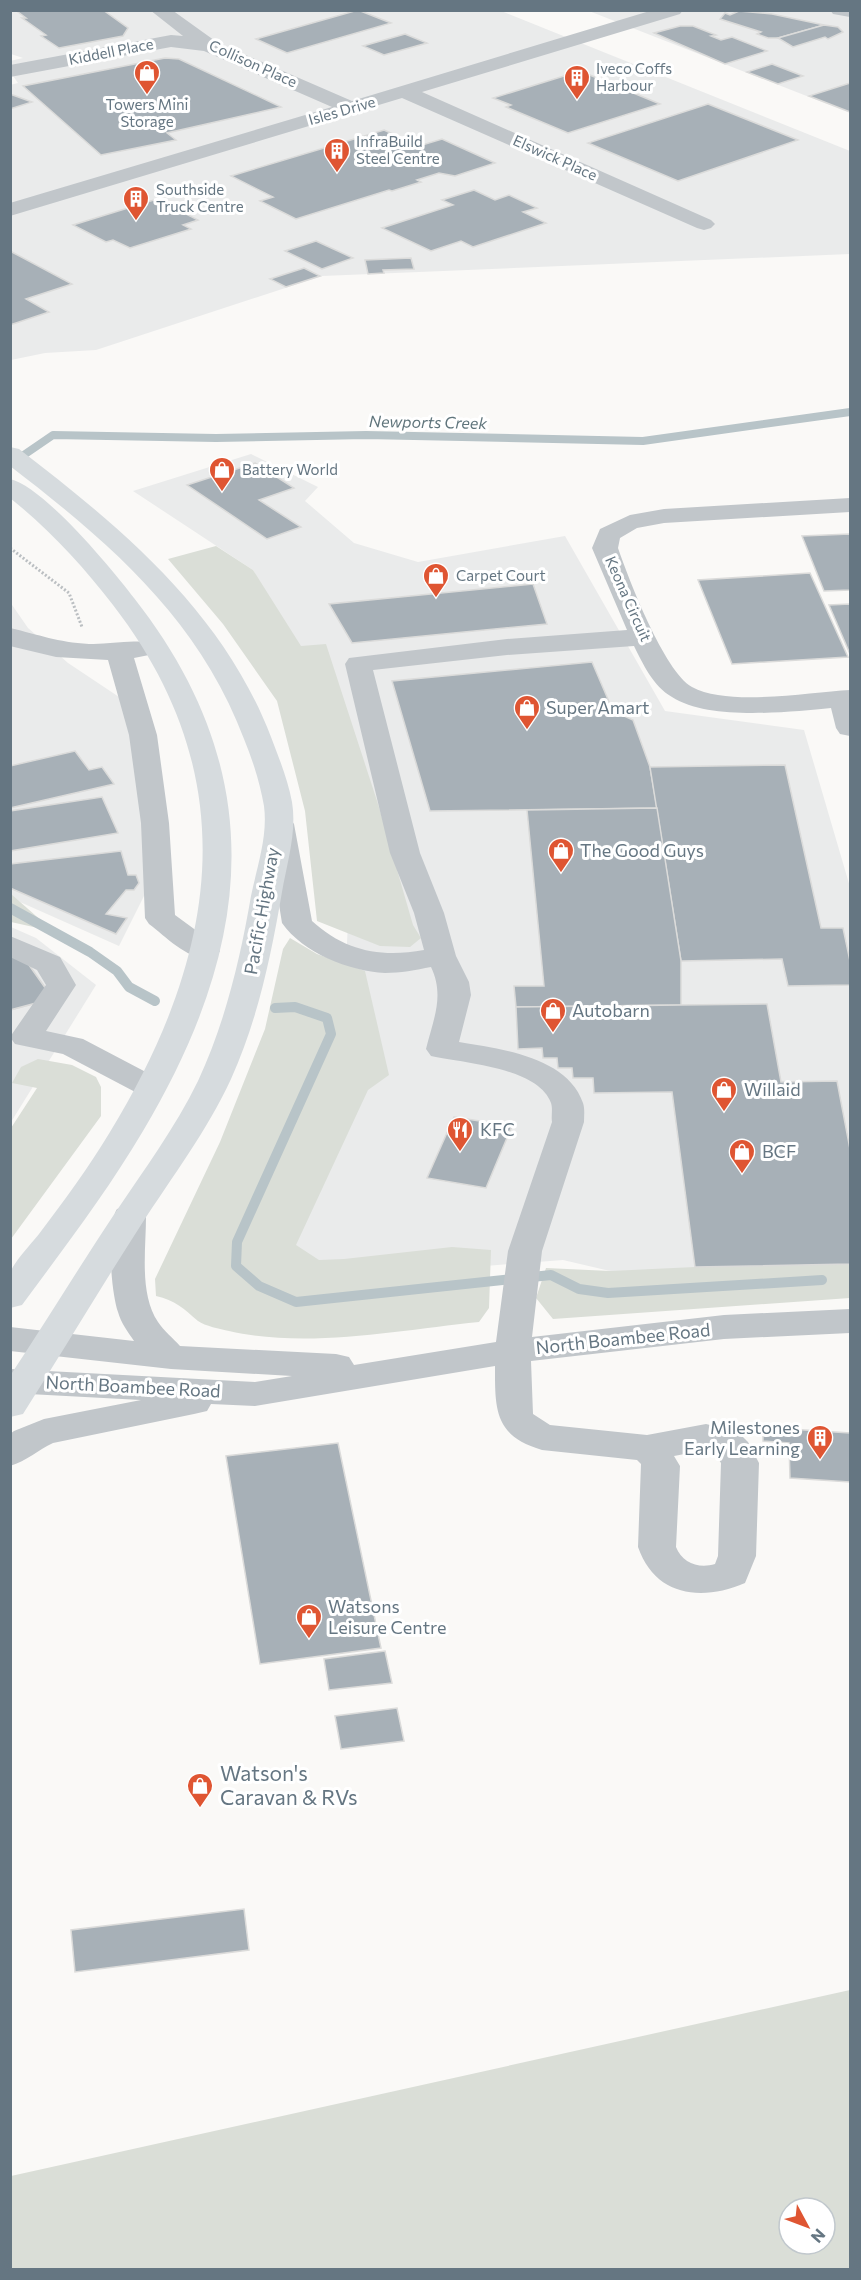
<svg xmlns="http://www.w3.org/2000/svg" width="861" height="2280" viewBox="0 0 861 2280" font-family="Commissioner,sans-serif">
<style>
.built{fill:#eaebeb}
.green{fill:#daded7;fill-rule:evenodd}
.lines{fill:none;stroke-linecap:round;stroke-linejoin:round}
.stream-far1{stroke:#b8c4c8;stroke-width:8}
.stream{stroke:#b8c4c8;stroke-width:10}
.building{fill:#a7b0b7;stroke:#dbdbda;stroke-width:1.5}
.path{stroke:#bbbfc2;stroke-width:3;stroke-dasharray:2 2;stroke-linecap:butt}
.minor{fill:#c1c6ca;fill-rule:evenodd}
.highway{fill:#d6dbde;fill-rule:evenodd}
.labels{text-anchor:middle;stroke-width:6;stroke-linejoin:round;paint-order:stroke}
.far-street-label{font-size:15px;fill:#657682;stroke:#fff}
.far-poi-label{font-size:15px;fill:#657682;stroke:#fff;text-anchor:start}
.far-water-label{font-size:16px;font-style:italic;fill:#60757c;stroke:#fff}
.poi-label{font-size:18px;fill:#657682;stroke:#fff;text-anchor:start}
.street-label{font-size:18px;fill:#657682;stroke:#fff}
.near-poi-label{font-size:21px;fill:#657682;stroke:#fff;text-anchor:start}
</style>
<rect width="100%" height="100%" fill="#faf9f7"/>
<!-- built -->
<g class="built">
<path d="M 11,11 L 501,11 L 850,151 L 850,254 L 322,276 L 96,350 L 45,353 L 11,360 L 10,85 L 18,83 L 11,73 L 10,61 L 23,58 L 11,54 Z"/>
<path d="M 589,11 L 850,11 L 850,113 Z"/>
<path d="M 251,454 L 318,487 L 305,501 L 354,543 L 418,562 L 565,536 L 665,711 L 804,730 L 850,887 L 850,1270 L 610,1271 L 563,1260 L 460,1268 L 276,1268 L 344,1009 L 355,767 L 253,570 L 133,491 Z"/>
<path d="M 10,602 L 28,628 L 68,663 L 128,703 L 150,884 L 119,946 L 11,898 Z"/>
<path d="M 11,927 L 36,938 L 96,985 L 11,1122 Z"/>
</g>
<!-- green -->
<g class="green">
<path d="M 216,546 L 253,570 L 301,646 L 326,644 L 378,804 L 413,925 L 421,938 L 410,947 L 380,946 L 317,921 L 305,811 L 277,701 L 223,624 L 168,559 Z"/>
<path d="M 11,894 L 44,923 L 38,928 L 11,922 Z"/>
<path d="M 290,938 L 317,954 L 365,971 L 389,1075 L 368,1090 L 296,1245 L 319,1260 L 344,1259 L 452,1247 L 491,1250 L 489,1308 L 479,1322 C 400,1330 307,1349 229,1331 C 220,1329 205,1326 198,1321 C 184,1309 175,1300 156,1296 L 155,1279 L 220,1142 L 265,1029 L 283,949 Z"/>
<path d="M 38,1059 L 72,1065 L 96,1077 L 101,1087 L 101,1116 L 11,1239 L 11,1128 L 37,1088 L 12,1083 L 21,1067 Z"/>
<path d="M 850,1264 L 850,1298 L 553,1319 L 536,1298 L 546,1268 L 610,1271 L 695,1267 Z"/>
<path d="M 850,1990 L 850,2269 L 11,2269 L 11,2176 ZM 789,2208 L 825,2208 L 825,2244 L 789,2244 Z"/>
</g>
<g class="lines">
<!-- stream-far1 -->
<path class="stream-far1" d="M 15,461 L 53,435 L 216,438 L 366,435 L 643,441 L 850,412"/>
<!-- stream -->
<g class="stream">
<path d="M 10,908 L 90,952 L 117,971 L 129,987 L 155,1001"/>
<path d="M 275,1008 L 295,1007 L 327,1018 L 331,1034 L 237,1242 L 236,1266 L 259,1286 L 296,1302 L 551,1275 L 579,1289 L 608,1293 L 822,1280"/>
</g>
</g>
<!-- building -->
<g class="building">
<path d="M 23,10 L 103,10 L 128,28 L 123,36 L 59,48 L 41,36 L 46,35 L 22,18 L 26,18 L 18,12 Z"/>
<path d="M 358,10 L 391,23 L 287,53 L 256,39 Z"/>
<path d="M 739,11 L 772,14 L 824,25 L 778,38 L 768,38 L 757,34 L 761,32 L 720,19 L 725,13 L 730,15 Z"/>
<path d="M 824,25 L 838,27 L 843,32 L 828,39 L 825,37 L 793,47 L 778,38 Z"/>
<path d="M 680,26 L 693,26 L 716,35 L 711,36 L 721,40 L 732,37 L 767,51 L 725,64 L 654,33 Z"/>
<path d="M 405,34 L 427,43 L 384,55 L 363,46 Z"/>
<path d="M 165,58 L 179,59 L 281,107 L 167,133 L 176,140 L 101,155 L 23,86 Z"/>
<path d="M 772,64 L 803,76 L 778,84 L 747,72 Z"/>
<path d="M 580,71 L 660,104 L 568,133 L 506,107 L 511,105 L 493,98 Z"/>
<path d="M 850,83 L 850,112 L 809,96 Z"/>
<path d="M 10,94 L 32,102 L 10,109 Z"/>
<path d="M 708,104 L 798,140 L 678,181 L 588,143 Z"/>
<path d="M 384,130 L 419,146 L 442,139 L 495,163 L 455,176 L 439,173 L 417,180 L 421,182 L 392,191 L 389,190 L 296,219 L 260,201 L 273,197 L 231,176 Z"/>
<path d="M 474,190 L 495,200 L 509,195 L 537,208 L 523,212 L 546,223 L 473,247 L 461,241 L 431,251 L 382,228 L 453,205 L 442,200 Z"/>
<path d="M 157,199 L 198,220 L 183,225 L 191,229 L 130,248 L 113,240 L 106,242 L 73,225 Z"/>
<path d="M 316,241 L 353,258 L 322,269 L 285,251 Z"/>
<path d="M 10,251 L 72,284 L 26,299 L 49,312 L 10,325 Z"/>
<path d="M 411,258 L 414,269 L 383,270 L 384,273 L 368,274 L 365,260 Z"/>
<path d="M 304,268 L 320,276 L 286,287 L 270,279 Z"/>
<path d="M 255,463 L 294,488 L 259,500 L 301,527 L 267,539 L 187,485 Z"/>
<path d="M 850,534 L 850,590 L 824,591 L 802,536 Z"/>
<path d="M 810,573 L 848,657 L 732,664 L 698,580 Z"/>
<path d="M 533,584 L 547,624 L 352,643 L 329,604 Z"/>
<path d="M 850,604 L 850,654 L 829,605 Z"/>
<path d="M 592,662 L 613,711 L 633,720 L 650,767 L 657,808 L 430,811 L 392,681 Z"/>
<path d="M 75,751 L 89,770 L 102,767 L 114,784 L 10,808 L 10,766 Z"/>
<path d="M 785,765 L 821,928 L 843,928 L 850,961 L 850,985 L 788,986 L 782,959 L 681,961 L 650,767 Z"/>
<path d="M 102,797 L 118,833 L 10,851 L 10,811 Z"/>
<path d="M 657,808 L 681,961 L 681,1005 L 516,1007 L 514,986 L 544,986 L 527,810 Z"/>
<path d="M 121,851 L 128,875 L 136,875 L 139,883 L 134,890 L 126,890 L 106,914 L 127,918 L 116,934 L 10,888 L 10,864 Z"/>
<path d="M 10,951 L 24,958 L 46,989 L 36,1003 L 10,1010 Z"/>
<path d="M 10,951 L 24,958 L 46,989 L 36,1003 L 10,1010 Z"/>
<path d="M 767,1004 L 781,1082 L 837,1081 L 850,1149 L 850,1264 L 695,1267 L 672,1092 L 594,1093 L 593,1078 L 573,1078 L 572,1068 L 558,1068 L 557,1058 L 543,1058 L 542,1048 L 518,1049 L 516,1007 Z"/>
<path d="M 454,1117 L 512,1126 L 486,1188 L 427,1178 Z"/>
<path d="M 789,1429 L 850,1433 L 850,1482 L 790,1478 L 789,1443 L 763,1441 L 763,1430 L 788,1432 Z"/>
<path d="M 338,1443 L 381,1648 L 260,1664 L 226,1456 Z"/>
<path d="M 385,1651 L 392,1683 L 329,1690 L 324,1659 Z"/>
<path d="M 397,1708 L 404,1741 L 341,1749 L 335,1716 Z"/>
<path d="M 244,1909 L 249,1950 L 75,1972 L 71,1930 Z"/>
</g>
<g class="lines">
<!-- path -->
<path class="path" d="M 10,548 L 69,593 L 82,627"/>
<!-- minor -->
<g class="minor">
<path d="M 150,10 L 172,10 L 218,43 L 352,101 L 653,10 L 683,10 L 680,14 L 422,92 L 711,220 L 715,224 L 711,228 L 704,230 L 697,228 L 402,98 L 10,216 L 10,203 L 332,107 L 204,51 L 171,47 L 10,77 L 10,65 L 171,35 L 183,36 Z"/>
<path d="M 830,10 L 850,10 L 850,17 L 833,14 Z"/>
<path d="M 850,498 L 850,512 L 664,523 L 637,528 L 620,538 L 618,548 C 629,580 664,671 692,687 C 729,707 809,692 850,690 L 850,736 L 840,734 L 836,728 L 831,708 C 788,712 709,721 672,697 C 653,686 643,664 634,646 L 507,655 L 373,670 L 420,853 L 444,913 L 456,956 L 469,982 L 471,995 L 459,1042 C 501,1049 567,1057 583,1103 C 585,1109 584,1116 584,1122 L 542,1251 L 532,1337 L 724,1315 L 850,1309 L 850,1333 L 724,1339 L 531,1361 L 533,1414 L 550,1425 L 647,1435 L 706,1424 L 738,1432 L 748,1442 L 759,1463 L 756,1556 L 745,1583 C 701,1602 655,1596 638,1547 L 641,1464 L 637,1460 L 542,1450 C 494,1436 495,1409 495,1366 L 255,1406 L 211,1404 L 207,1411 L 194,1414 L 53,1443 C 38,1450 27,1461 10,1466 L 10,1434 L 14,1431 L 44,1419 L 141,1400 L 10,1393 L 10,1369 L 255,1382 L 292,1376 L 171,1369 L 10,1351 L 10,1327 L 134,1341 C 128,1332 121,1323 118,1312 C 111,1293 106,1226 117,1209 L 129,1206 L 141,1209 L 146,1217 C 146,1249 139,1294 158,1322 C 164,1331 173,1338 180,1346 L 336,1354 L 349,1357 L 354,1365 L 496,1342 L 508,1251 L 552,1122 C 551,1116 553,1109 551,1103 C 538,1067 462,1063 431,1056 L 426,1049 C 433,1020 445,996 431,967 C 416,970 400,973 385,973 C 349,971 303,953 282,923 L 266,824 L 270,818 L 280,815 L 290,818 L 294,824 L 312,921 C 345,951 381,958 424,950 L 414,913 L 390,853 L 345,664 L 349,658 L 507,639 L 627,630 L 592,548 L 600,529 L 630,515 L 664,509 ZM 706,1450 L 713,1451 L 721,1463 L 718,1556 L 715,1564 C 699,1569 682,1563 676,1547 L 680,1466 L 674,1456 Z"/>
<path d="M 10,628 C 40,635 57,642 89,644 C 108,645 130,639 149,643 L 153,649 L 149,655 L 134,658 L 157,735 L 169,823 L 175,915 L 216,945 L 220,951 L 216,957 C 191,964 169,939 149,924 L 145,918 L 141,823 L 129,735 L 108,660 L 56,657 L 14,647 L 10,646 Z"/>
<path d="M 10,936 L 60,957 L 76,985 L 46,1031 L 83,1039 L 161,1080 L 166,1087 L 161,1094 L 150,1097 L 139,1094 L 63,1054 L 15,1044 L 10,1037 L 46,985 L 37,970 L 10,957 Z"/>
</g>
<!-- highway -->
<g class="highway">
<path d="M 10,447 L 19,449 C 122,528 223,612 271,737 C 279,758 288,780 292,802 C 297,832 287,863 282,892 C 271,956 258,1019 231,1079 C 207,1131 172,1177 141,1225 C 101,1287 63,1351 23,1414 L 10,1417 L 10,1376 C 46,1322 79,1267 115,1213 C 144,1170 175,1128 198,1081 C 225,1023 240,960 251,896 C 257,867 268,836 264,806 C 260,783 253,761 244,739 C 199,619 109,542 10,466 Z"/>
<path d="M 10,479 C 44,487 112,569 134,598 C 272,774 253,946 143,1131 C 107,1192 64,1248 22,1305 L 10,1308 C 10,1298 7,1281 11,1271 C 15,1261 31,1244 39,1234 C 64,1201 89,1167 110,1132 C 218,955 247,778 113,605 C 83,566 49,529 10,498 Z"/>
</g>
</g>
<!-- icons -->
<defs>
<symbol id="shop-pin" viewBox="-11 -11 22 30"><path d="M0 17L-7.5 6A9.5 9.5 0 1 1 7.5 6Z" fill="#df5532" stroke="#fff"/><path d="M-5-2.5h2.3a2.7 3.5 0 0 1 5.4 0H5L5.5 6h-11ZM-1.5-2.5h3a1.5 2.3 0 0 0-3 0Z" fill="#fff"/></symbol>
<symbol id="building-pin" viewBox="-11 -11 22 30"><path d="M0 17L-7.5 6A9.5 9.5 0 1 1 7.5 6Z" fill="#df5532" stroke="#fff"/><path d="M-4-6H4V6H1V3H-1V6H-4ZM-2.5-4.3h1.7v1.8h-1.7ZM.8-4.3h1.7v1.8H.8ZM-2.5-1h1.7V.8h-1.7ZM.8-1h1.7V.8H.8Z" fill="#fff"/></symbol>
<symbol id="restaurant-pin" viewBox="-11 -11 22 30"><path d="M0 17L-7.5 6A9.5 9.5 0 1 1 7.5 6Z" fill="#df5532" stroke="#fff"/><path d="M-5-6h1v4h1v-4h1v4h1v-4h1v5L-1.5 .5V6h-2V.5L-5-1ZM5-6V6H3V1.5H1.5Q1.5-4 5-6Z" fill="#fff"/></symbol>
</defs>
<g fill-rule="evenodd">
<use href="#shop-pin" x="132" y="58" width="30" height="40"/>
<use href="#building-pin" x="562" y="63" width="30" height="40"/>
<use href="#building-pin" x="322" y="136" width="30" height="40"/>
<use href="#building-pin" x="121" y="184" width="30" height="40"/>
<use href="#shop-pin" x="207" y="455" width="30" height="40"/>
<use href="#shop-pin" x="421" y="561" width="30" height="40"/>
<use href="#shop-pin" x="512" y="693" width="30" height="40"/>
<use href="#shop-pin" x="546" y="836" width="30" height="40"/>
<use href="#shop-pin" x="538" y="996" width="30" height="40"/>
<use href="#shop-pin" x="709" y="1075" width="30" height="40"/>
<use href="#restaurant-pin" x="445" y="1115" width="30" height="40"/>
<use href="#shop-pin" x="727" y="1137" width="30" height="40"/>
<use href="#building-pin" x="805" y="1423" width="30" height="40"/>
<use href="#shop-pin" x="294" y="1602" width="30" height="40"/>
<use href="#shop-pin" x="185" y="1771" width="30" height="40"/>
</g>
<g class="labels">
<!-- far-street labels -->
<g class="far-street-label">
<text transform="translate(111 52) rotate(-11)" y="5">Kiddell Place</text>
<text transform="translate(253 64) rotate(24)" y="5">Collison Place</text>
<text transform="translate(342 111) rotate(-16)" y="5">Isles Drive</text>
<text transform="translate(555 158) rotate(24)" y="5">Elswick Place</text>
<text transform="translate(628 599) rotate(66)" y="5">Keona Circuit</text>
</g>
<!-- far-poi labels -->
<g class="far-poi-label">
<text x="596" y="74">Iveco Coffs<tspan x="596" dy="17">Harbour</tspan></text>
<text x="147" y="110" text-anchor="middle">Towers Mini<tspan x="147" dy="17">Storage</tspan></text>
<text x="356" y="147">InfraBuild<tspan x="356" dy="17">Steel Centre</tspan></text>
<text x="156" y="195">Southside<tspan x="156" dy="17">Truck Centre</tspan></text>
<text x="242" y="475">Battery World</text>
<text x="456" y="581">Carpet Court</text>
</g>
<!-- far-water labels -->
<g class="far-water-label">
<text transform="translate(428 422) rotate(1)" y="6">Newports Creek</text>
</g>
<!-- poi labels -->
<g class="poi-label">
<text x="546" y="714">Super Amart</text>
<text x="580" y="857">The Good Guys</text>
<text x="572" y="1017">Autobarn</text>
<text x="744" y="1096">Willaid</text>
<text x="480" y="1136">KFC</text>
<text x="762" y="1158">BCF</text>
<text x="800" y="1434" text-anchor="end">Milestones<tspan x="800" dy="21">Early Learning</tspan></text>
<text x="328" y="1613">Watsons<tspan x="328" dy="21">Leisure Centre</tspan></text>
</g>
<!-- street labels -->
<g class="street-label">
<text transform="translate(262 911) rotate(-80)" y="6">Pacific Highway</text>
<text transform="translate(623 1339) rotate(-6)" y="6">North Boambee Road</text>
<text transform="translate(133 1387) rotate(3)" y="6">North Boambee Road</text>
</g>
<!-- near-poi labels -->
<g class="near-poi-label">
<text x="220" y="1781">Watson's<tspan x="220" dy="24">Caravan &amp; RVs</tspan></text>
</g>
</g>
<!-- border -->
<rect width="861" height="2280" fill="none" stroke="#657682" stroke-width="24"/>
<!-- north arrow -->
<g transform="translate(807 2226) rotate(131)"><circle r="28" fill="#ffffff" stroke="#c1c8cd" stroke-width="1.5"/>
<path d="M0-4.5L10 22L0 15L-10 22Z" fill="#df5532"/>
<text y="-9" font-size="16" font-weight="bold" text-anchor="middle" fill="#657682">N</text>
</g>
</svg>
